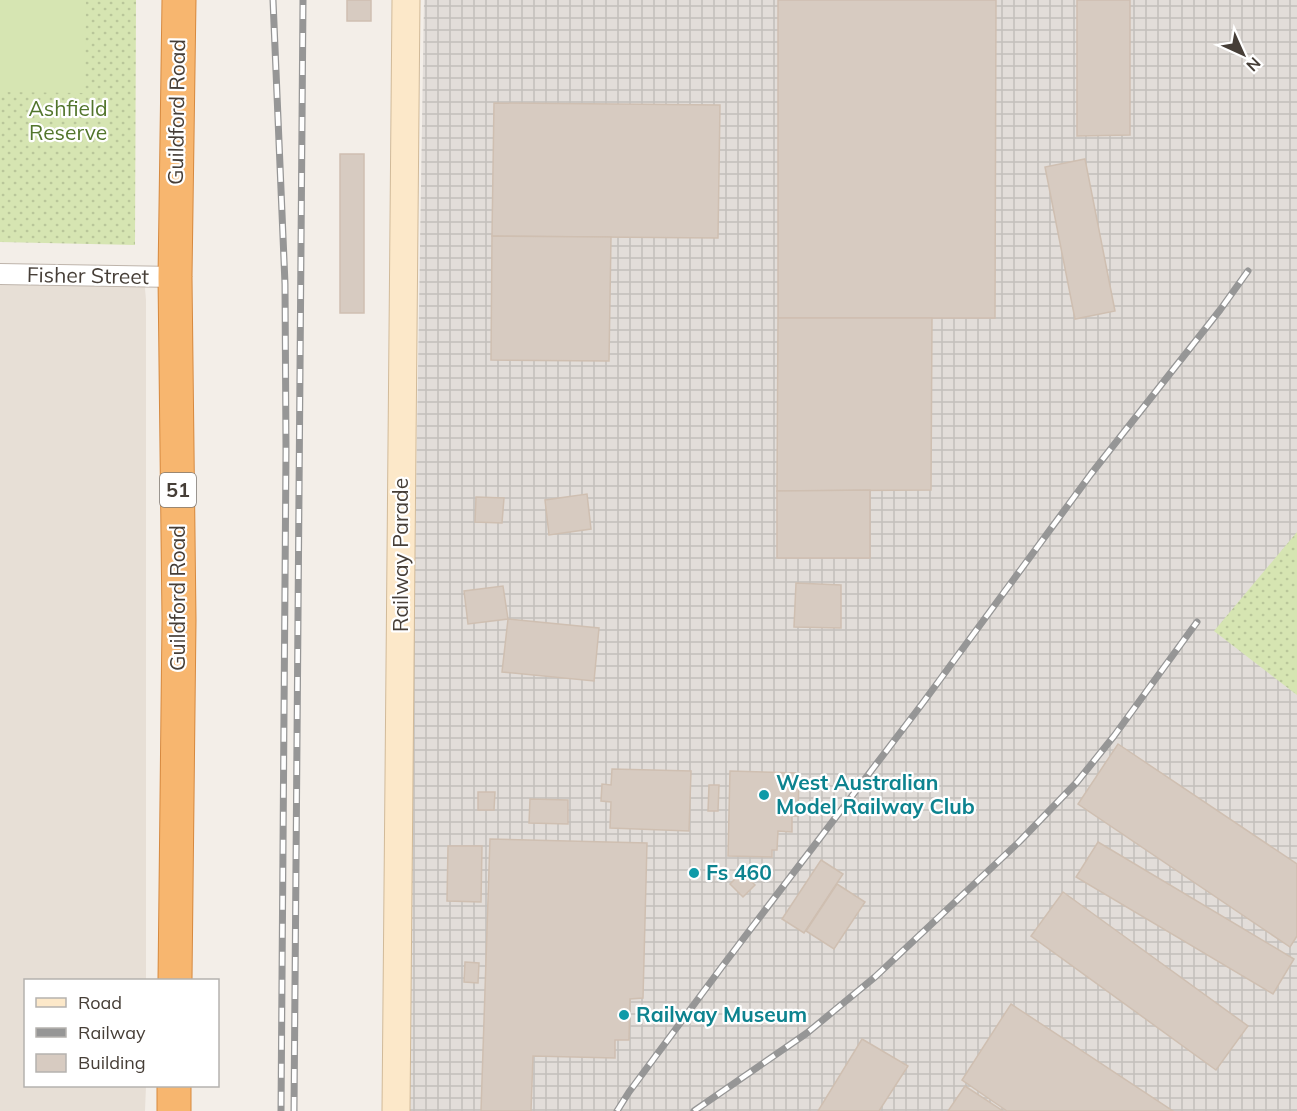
<svg xmlns="http://www.w3.org/2000/svg" width="1297" height="1111" viewBox="0 0 1297 1111" font-family="Mulish,sans-serif">
<style>
.residential{fill:#e7dfd6}
.industrial{fill:url(#industrial-grid)}
.grass{fill:url(#grass-dots)}
.garden{fill:#d6e5b2}
.building{fill:#d7cbc1;stroke:#cfbfb1;stroke-width:1.5}
.lines{fill:none;stroke-linecap:round;stroke-linejoin:round}
.street-casing{stroke:#beb4ab;stroke-width:22}
.secondary-casing{stroke:#d1ba99;stroke-width:29}
.highway-casing{stroke:#d6893f;stroke-width:35}
.street{stroke:#fff;stroke-width:20}
.secondary{stroke:#fce8c9;stroke-width:27}
.highway{stroke:#f7b66f;stroke-width:33}
.rail-casing{stroke:#969696;stroke-width:7}
.rail{stroke:#fff;stroke-width:4.5;stroke-dasharray:14;stroke-linecap:butt}
.culture-dot{fill:#0f9aa8;stroke:#fff;stroke-width:2}
.labels{text-anchor:middle;stroke-width:4.5;stroke-linejoin:round;paint-order:stroke}
.shield{fill:#fff;stroke:#7e7873;stroke-width:1.5}
.shield-label{font-size:20px;font-weight:bold;fill:#463e37}
.park-label{font-size:21px;fill:#52752c;stroke:#fff}
.street-label{font-size:21px;fill:#463e37;stroke:#fff}
.culture-label{font-size:21px;font-weight:bold;fill:#0d838f;stroke:#fff;text-anchor:start}
</style>
<defs>
<pattern id="industrial-grid" width="8" height="8" patternUnits="userSpaceOnUse" patternTransform="scale(1.5)"><rect width="8" height="8" fill="#e2ddd9"/><path d="M0 4h8M4 0v8" fill="none" stroke="#c3bfbb"/></pattern>
<pattern id="grass-dots" width="8" height="8" patternUnits="userSpaceOnUse" patternTransform="scale(1.5)"><rect width="8" height="8" fill="#d6e5b2"/><path d="M2 2h.1M6 6h.1" fill="none" stroke="#b9c69a" stroke-width="1.8" stroke-linecap="round"/></pattern>
</defs>
<rect width="100%" height="100%" fill="#f3eee8"/>
<!-- residential -->
<path class="residential" d="M 0,274 L 144,277 L 146,300 L 146,980 L 26,980 L 26,1086 L 146,1086 L 145,1111 L 0,1111 Z"/>
<!-- industrial -->
<path class="industrial" d="M 424,0 L 1297,0 L 1297,1111 L 406,1111 Z"/>
<!-- grass -->
<g class="grass">
<path d="M 0,0 L 136,0 L 135,245 L 0,242 Z"/>
<path d="M 1297,532 L 1297,695 L 1214,631 Z"/>
</g>
<!-- garden -->
<path class="garden" d="M 0,0 L 86,0 L 84,93 L 0,92 Z"/>
<!-- building -->
<g class="building">
<rect x="347" y="0" width="24" height="21"/>
<path d="M 778,0 L 996,0 L 995,318 L 778,318 Z"/>
<path d="M 1077,0 L 1130,0 L 1130,135 L 1077,136 Z"/>
<path d="M 494,103 L 720,105 L 718,238 L 492,236 Z"/>
<rect x="340" y="154" width="24" height="159"/>
<path d="M 1085,159 L 1115,311 L 1075,319 L 1045,167 Z"/>
<path d="M 492,236 L 611,237 L 609,361 L 491,360 Z"/>
<path d="M 778,318 L 932,318 L 931,490 L 777,491 Z"/>
<path d="M 870,490 L 870,558 L 777,558 L 777,491 Z"/>
<path d="M 587,494 L 591,529 L 549,535 L 545,500 Z"/>
<path d="M 476,497 L 504,498 L 502,523 L 475,522 Z"/>
<path d="M 796,583 L 841,585 L 841,628 L 794,627 Z"/>
<path d="M 503,586 L 508,619 L 468,624 L 464,591 Z"/>
<path d="M 508,619 L 599,628 L 594,681 L 502,672 Z"/>
<path d="M 1118,744 L 1297,864 L 1297,936 L 1290,947 L 1078,804 Z"/>
<path d="M 612,769 L 691,771 L 689,831 L 610,828 L 611,802 L 601,801 L 602,784 L 611,785 Z"/>
<path d="M 730,771 L 799,773 L 798,816 L 792,816 L 792,832 L 778,831 L 777,850 L 772,850 L 772,857 L 728,856 Z"/>
<path d="M 709,785 L 719,785 L 718,811 L 708,811 Z"/>
<path d="M 478,792 L 495,792 L 494,810 L 478,810 Z"/>
<path d="M 530,799 L 568,800 L 568,824 L 529,823 Z"/>
<path d="M 490,839 L 647,843 L 643,998 L 630,999 L 629,1040 L 615,1040 L 615,1058 L 533,1056 L 531,1111 L 481,1111 Z"/>
<path d="M 1098,842 L 1294,959 L 1273,994 L 1076,877 Z"/>
<path d="M 448,846 L 482,846 L 481,902 L 447,901 Z"/>
<path d="M 821,860 L 843,874 L 804,933 L 782,919 Z"/>
<path d="M 742,872 L 755,885 L 743,897 L 730,884 Z"/>
<path d="M 837,884 L 865,902 L 834,949 L 806,931 Z"/>
<path d="M 1063,892 L 1248,1026 L 1216,1070 L 1031,936 Z"/>
<path d="M 465,962 L 479,963 L 478,983 L 464,982 Z"/>
<path d="M 1011,1004 L 1173,1111 L 1007,1111 L 962,1080 Z"/>
<path d="M 862,1039 L 908,1066 L 879,1111 L 818,1111 Z"/>
<path d="M 965,1086 L 1003,1111 L 948,1111 Z"/>
</g>
<g class="lines">
<defs>
<path id="street" d="M 0,274 L 175,277"/>
<path id="secondary" d="M 396,1111 L 406,0"/>
<g id="highway">
<path d="M 175,980 L 179,620 L 175,277 L 179,0"/>
<path d="M 174,1111 L 174,1086"/>
</g>
</defs>
<!-- street casing -->
<use href="#street" class="street-casing"/>
<!-- secondary casing -->
<use href="#secondary" class="secondary-casing"/>
<!-- highway casing -->
<use href="#highway" class="highway-casing"/>
<!-- street -->
<use href="#street" class="street"/>
<!-- secondary -->
<use href="#secondary" class="secondary"/>
<!-- highway -->
<use href="#highway" class="highway"/>
<defs>
<g id="rail">
<path d="M 273,0 L 285,284 L 286,451 L 281,1111"/>
<path d="M 294,1111 L 303,0"/>
<path d="M 617,1111 L 629,1092 L 724,964 L 922,704 L 1091,474 L 1220,310 L 1248,271"/>
<path d="M 694,1111 L 807,1033 L 875,977 L 1019,842 L 1077,782 L 1114,736 L 1197,622"/>
</g>
</defs>
<!-- rail casing -->
<use href="#rail" class="rail-casing"/>
<!-- rail -->
<use href="#rail" class="rail"/>
</g>
<!-- markers -->
<g class="culture-dot">
<circle cx="764" cy="795" r="6"/>
<circle cx="694" cy="873" r="6"/>
<circle cx="624" cy="1015" r="6"/>
</g>
<g class="labels">
<!-- shield labels -->
<rect class="shield" x="160" y="473" width="36" height="34" rx="4.5"/>
<g class="shield-label">
<text x="178" y="497">51</text>
</g>
<!-- park labels -->
<g class="park-label">
<text x="68" y="116">Ashfield<tspan x="68" dy="24">Reserve</tspan></text>
</g>
<!-- street labels -->
<g class="street-label">
<text transform="translate(177 112) rotate(-89)" y="7">Guildford Road</text>
<text transform="translate(88 276) rotate(1)" y="7">Fisher Street</text>
<text transform="translate(401 555) rotate(-90)" y="7">Railway Parade</text>
<text transform="translate(178 598) rotate(-90)" y="7">Guildford Road</text>
</g>
<!-- culture labels -->
<g class="culture-label">
<text x="776" y="790">West Australian<tspan x="776" dy="24">Model Railway Club</tspan></text>
<text x="706" y="880">Fs 460</text>
<text x="636" y="1022">Railway Museum</text>
</g>
</g>
<!-- legend -->
<rect x="24" y="979" width="195" height="108" fill="#ffffff" stroke="#b5b2af" stroke-width="1.5"/>
<rect x="36" y="998" width="30" height="9" fill="#fce8c9" stroke="#b5b2af" stroke-width="1.5"/>
<text x="78" y="1009" font-size="18" fill="#463e37">Road</text>
<rect x="36" y="1028" width="30" height="9" fill="#969696" stroke="#b5b2af" stroke-width="1.5"/>
<text x="78" y="1039" font-size="18" fill="#463e37">Railway</text>
<rect x="36" y="1054" width="30" height="18" fill="#d7cbc1" stroke="#b5b2af" stroke-width="1.5"/>
<text x="78" y="1069" font-size="18" fill="#463e37">Building</text>
<!-- north arrow -->
<g transform="translate(1243 54) rotate(135)" stroke="#ffffff" stroke-width="4.5" paint-order="stroke">
<path d="M0-4.5L10 22L0 15L-10 22Z" fill="#463e37"/>
<text y="-9" font-size="16" font-weight="bold" text-anchor="middle" fill="#463e37">N</text>
</g>
</svg>
